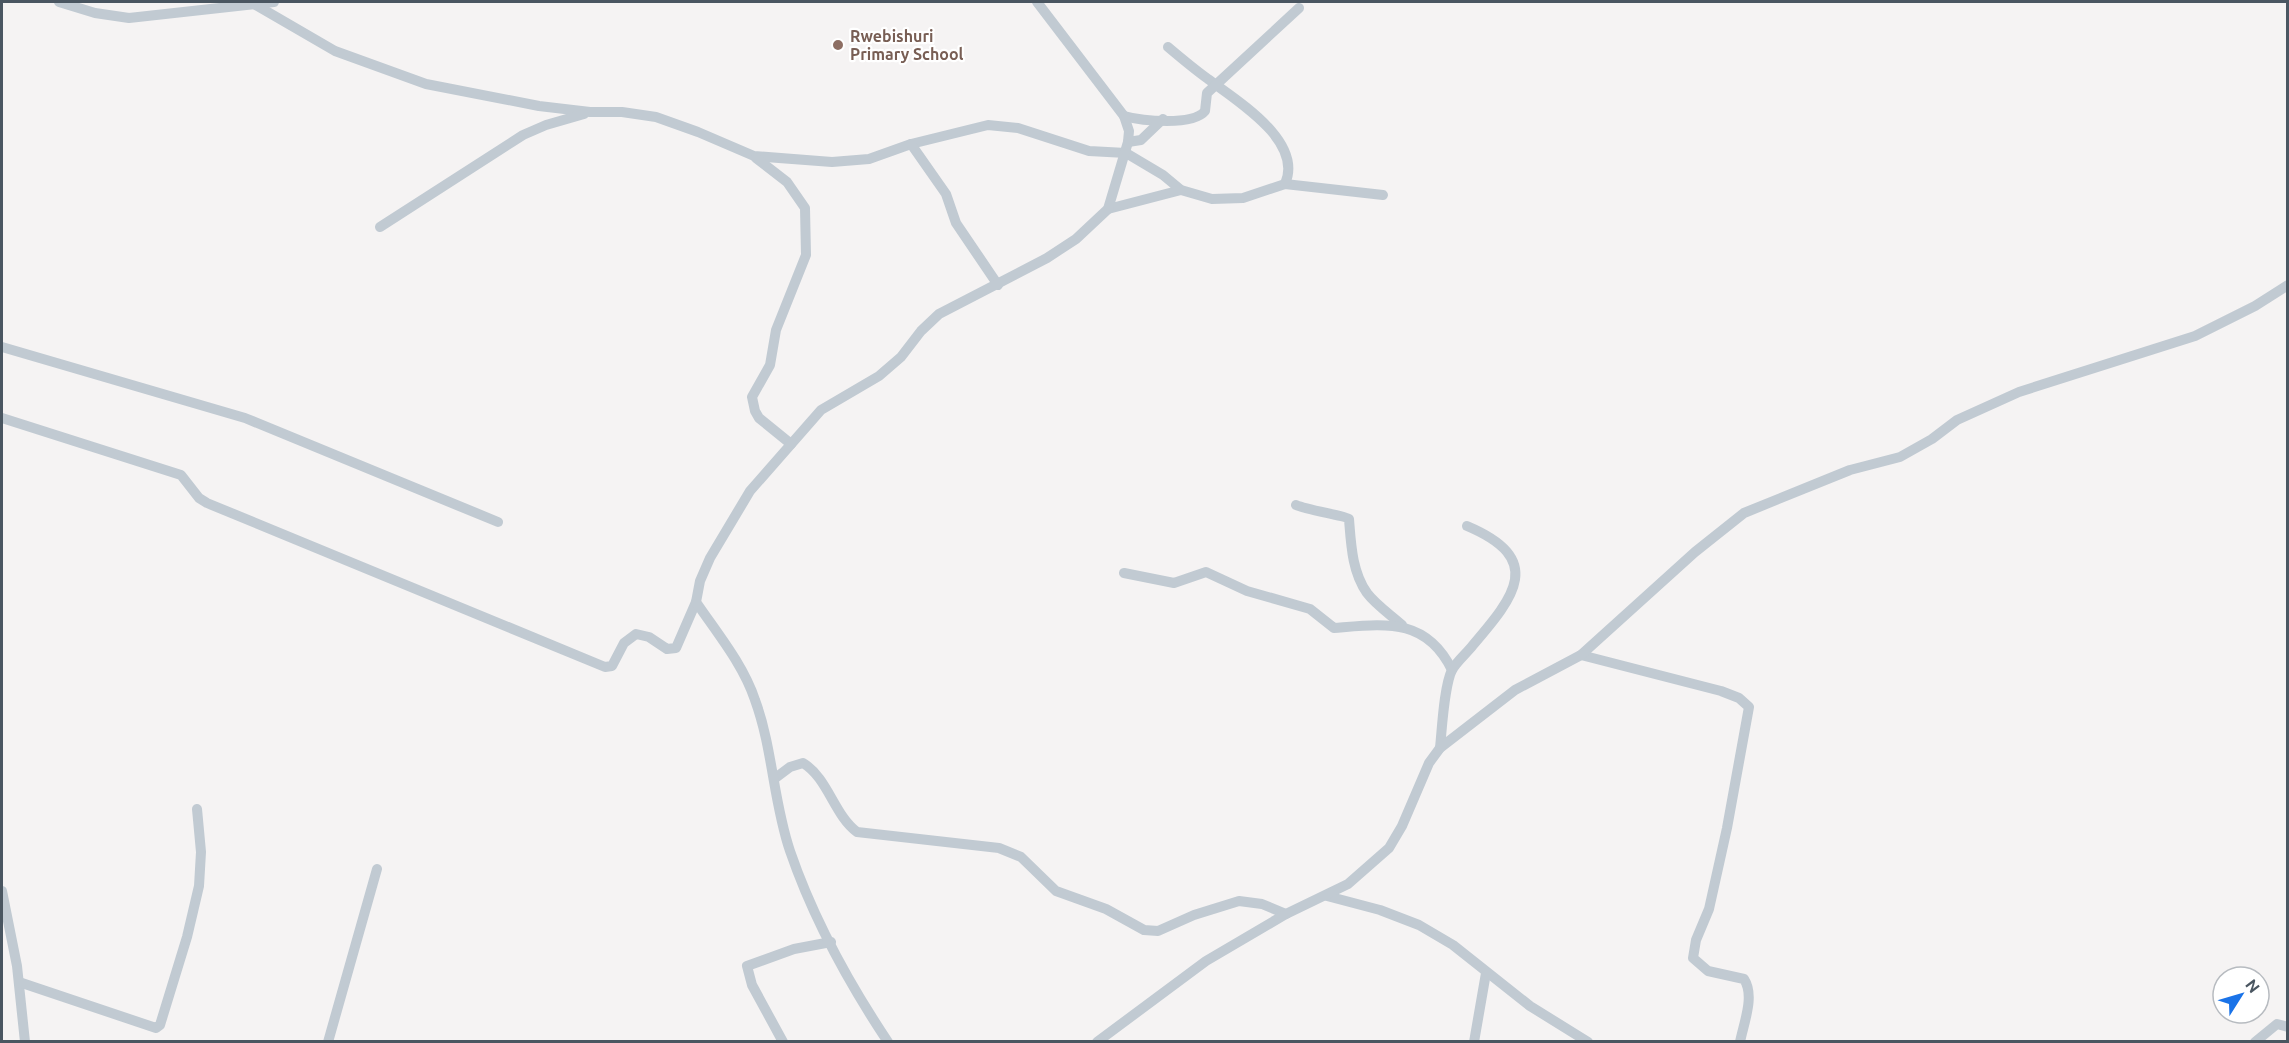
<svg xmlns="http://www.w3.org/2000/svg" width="2289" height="1043" viewBox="0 0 2289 1043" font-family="Ubuntu,sans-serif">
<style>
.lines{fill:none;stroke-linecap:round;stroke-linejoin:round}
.street{stroke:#c1cad2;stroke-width:10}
.education-dot{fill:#8d6e63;stroke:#fff;stroke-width:2}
.labels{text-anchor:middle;stroke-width:4.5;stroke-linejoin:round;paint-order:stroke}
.education-label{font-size:16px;font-weight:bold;fill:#785e54;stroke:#fff;text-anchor:start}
</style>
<rect width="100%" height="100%" fill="#f5f3f3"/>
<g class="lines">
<!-- street -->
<g class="street">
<path d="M 59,2 L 95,13 L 129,18 L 274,2"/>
<path d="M 254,4 L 335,51 L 426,84 L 539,106 L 590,112 L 622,112 L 656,117 L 698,132 L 754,156 L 832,162 L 869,159 L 911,144 L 988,125 L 1018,128 L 1089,151 L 1126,153 L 1163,175 L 1181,190 L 1212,199 L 1243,198 L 1285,184 L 1383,195"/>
<path d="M 1168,47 C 1181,58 1194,69 1208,79 C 1237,101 1304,141 1285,184"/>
<path d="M 1124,116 C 1142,121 1193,126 1205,111 L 1207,93 L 1299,8"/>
<path d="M 1128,142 L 1141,140 L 1163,119"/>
<path d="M 911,144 L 946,194 L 956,223 L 998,285"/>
<path d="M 756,158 L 787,182 L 805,208 L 806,255 L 776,330 L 770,365 L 752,397 L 755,411 L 759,418 L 791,444"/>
<path d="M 1108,209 L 1181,190"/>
<path d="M 380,227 L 523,135 L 546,125 L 584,114"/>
<path d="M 2,347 L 245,418 L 498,522"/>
<path d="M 2,418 L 181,475 L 199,498 L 207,503 L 605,667 L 612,666 L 624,643 L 636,634 L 649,637 L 667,649 L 676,648 L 696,602"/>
<path d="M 1296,505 C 1307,510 1346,516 1349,519 C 1351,544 1352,572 1367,593 C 1376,605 1391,615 1402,625"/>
<path d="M 1124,573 L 1174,583 L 1206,572 L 1247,591 L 1310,609 L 1334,628 C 1385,624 1426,617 1452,670"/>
<path d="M 1581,655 L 1721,691 L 1739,698 L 1749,707 L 1727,828 L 1709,909 L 1696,940 L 1693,958 L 1708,971 L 1744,979 C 1755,996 1744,1022 1740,1042"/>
<path d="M 1440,748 C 1442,729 1444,686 1452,670 C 1457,661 1467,653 1473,645 C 1515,596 1545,559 1467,526"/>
<path d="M 774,779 L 790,767 L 803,763 C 828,778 834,815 857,832 L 999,848 L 1021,857 L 1056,891 L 1106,909 L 1144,930 L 1158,931 L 1194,915 L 1239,901 L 1262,904 L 1286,914"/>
<path d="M 2,891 L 17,966 L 25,1042"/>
<path d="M 1327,896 L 1380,910 L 1419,925 L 1453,945 L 1530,1006 L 1588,1042"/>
<path d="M 19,982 L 156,1028 L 160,1025 L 187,937 L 199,886 L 201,852 L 197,809"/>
<path d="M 328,1042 L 377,869"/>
<path d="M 783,1042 L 752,985 L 747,966 L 794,949 L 831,942"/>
<path d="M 888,1042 C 848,982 813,918 790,851 C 773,801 773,749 755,700 C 743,664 717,633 696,602 L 700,581 L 710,558 L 750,491 L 821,410 L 879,376 L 901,357 L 921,331 L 939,314 L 1047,258 L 1076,239 L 1108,209 L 1128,142 L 1129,131 L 1124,116 L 1037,2"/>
<path d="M 1097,1042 L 1206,961 L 1286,914 L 1348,884 L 1389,848 L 1402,826 L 1429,763 L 1440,748 L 1515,690 L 1581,655 L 1695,552 L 1744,513 L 1850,470 L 1900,457 L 1932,439 L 1957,420 L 2019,392 L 2195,336 L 2255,306 L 2288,285"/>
<path d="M 1474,1042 L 1486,973"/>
<path d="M 2255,1042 L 2277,1024 L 2288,1027"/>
</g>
</g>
<!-- markers -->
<circle class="education-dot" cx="838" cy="45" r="6"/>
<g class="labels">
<!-- education labels -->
<g class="education-label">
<text x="850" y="42">Rwebishuri<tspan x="850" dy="18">Primary School</tspan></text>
</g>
</g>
<!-- border -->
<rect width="2289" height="1043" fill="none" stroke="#4a5661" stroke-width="6"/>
<!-- north arrow -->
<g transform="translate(2241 995) rotate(53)"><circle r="28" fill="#ffffff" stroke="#b7bbc0" stroke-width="1.5"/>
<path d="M0-4.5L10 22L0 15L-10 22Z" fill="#1a73e8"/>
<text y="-9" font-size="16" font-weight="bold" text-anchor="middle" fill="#4a5661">N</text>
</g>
</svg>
